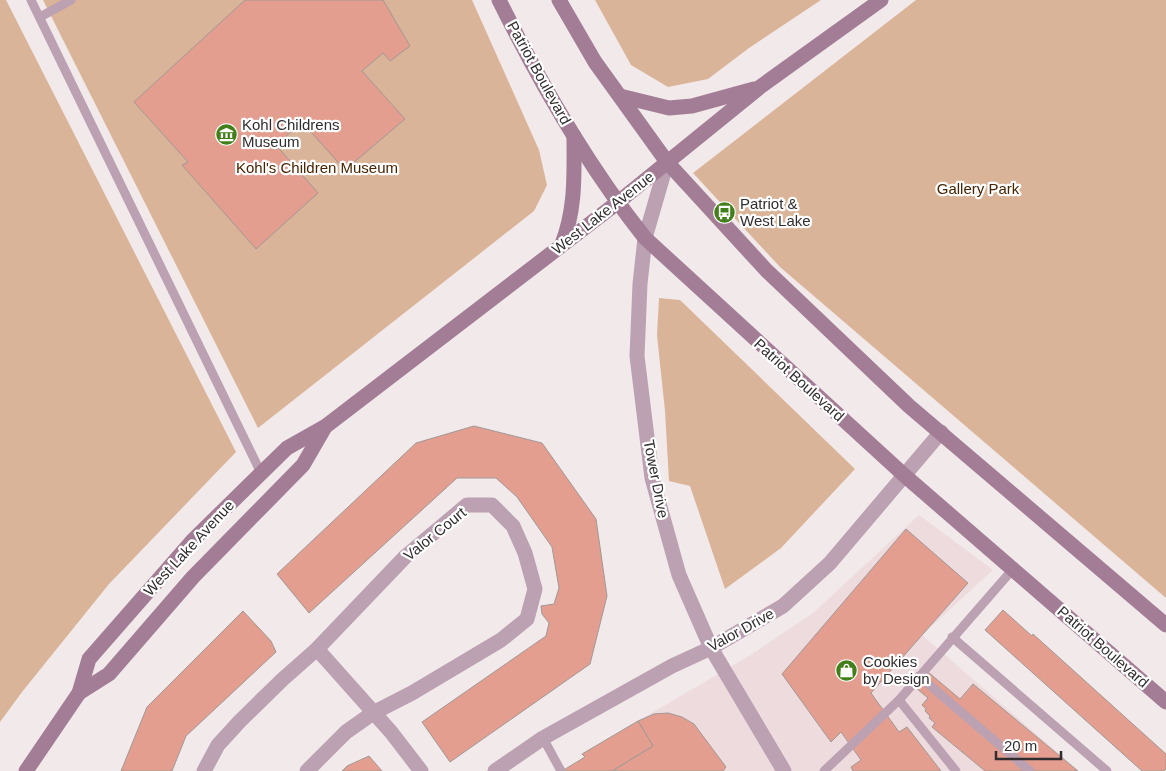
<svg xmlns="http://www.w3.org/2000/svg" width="1166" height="771" viewBox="0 0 1166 771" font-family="Arial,sans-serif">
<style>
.built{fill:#eedbde}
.green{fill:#dab498}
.building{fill:#e39e90;stroke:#a19896}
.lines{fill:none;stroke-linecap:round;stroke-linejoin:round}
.lane{stroke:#bba1b2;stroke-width:9}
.street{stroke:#bba1b2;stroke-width:15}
.secondary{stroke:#a37d95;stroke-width:15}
.labels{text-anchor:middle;stroke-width:4.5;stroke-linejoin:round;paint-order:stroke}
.street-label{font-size:15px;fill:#312d2e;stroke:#fff}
.poi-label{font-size:15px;fill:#312d2e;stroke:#fff;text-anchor:start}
.park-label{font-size:15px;fill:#472302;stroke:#fff}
</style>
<rect width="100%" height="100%" fill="#f2e9ea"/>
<!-- built -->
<path class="built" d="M 919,515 L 993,570 L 922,635 L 1079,771 L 612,771 L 653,746 L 638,721 L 749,656 L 813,613 Z"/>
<!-- green -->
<g class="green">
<path d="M 0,0 L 6,0 L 236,452 L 109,584 L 22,692 L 0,722 Z"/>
<path d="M 43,0 L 472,0 L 539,150 L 547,185 L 534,211 L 258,428 Z"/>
<path d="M 595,0 L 821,0 L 749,48 L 708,79 L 668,87 L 631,65 Z"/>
<path d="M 916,0 L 1166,0 L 1166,598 L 780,267 L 693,173 Z"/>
<path d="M 659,298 L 680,300 L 855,469 L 781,548 L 725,589 L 690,486 L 669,481 L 665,411 L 657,335 Z"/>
</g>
<!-- building -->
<g class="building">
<path d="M 245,0 L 383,0 L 410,46 L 390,61 L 383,53 L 362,71 L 405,119 L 345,170 L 302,122 L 276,145 L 318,193 L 256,249 L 182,165 L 188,162 L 134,102 Z"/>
<path d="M 474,426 L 542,443 L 596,519 L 607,596 L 590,664 L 450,762 L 422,722 L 546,636 L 549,623 L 542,614 L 541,606 L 554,604 L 559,588 L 552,547 L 517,497 L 496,478 L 457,478 L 309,613 L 277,574 L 416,443 Z"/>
<path d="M 906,529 L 968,583 L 871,693 L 899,732 L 907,727 L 941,771 L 853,771 L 851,767 L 861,760 L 841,732 L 831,742 L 782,674 Z"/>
<path d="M 1003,610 L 1032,636 L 1033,634 L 1166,754 L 1166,769 L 1164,771 L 1142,771 L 985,630 Z"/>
<path d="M 243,611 L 271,641 L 276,652 L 186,736 L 172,771 L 121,771 L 147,707 Z"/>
<path d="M 928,672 L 960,699 L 973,684 L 1078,771 L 985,771 L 932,727 L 935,723 L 929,718 L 930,716 L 925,711 L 926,709 L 922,705 L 928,698 L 916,688 Z"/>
<path d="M 668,713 L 682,717 L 694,724 L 726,767 L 723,771 L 612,771 L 653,746 L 638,721 L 654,714 Z"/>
<path d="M 638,721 L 653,746 L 612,771 L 562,771 L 585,757 L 582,754 Z"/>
<path d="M 369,756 L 382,771 L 342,771 L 347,766 Z"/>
</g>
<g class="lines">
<!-- lane -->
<g class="lane">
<path d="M 31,0 L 261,473"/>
<path d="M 40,17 L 71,0"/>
<path d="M 952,637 L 1107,771"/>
<path d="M 919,676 L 1030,771"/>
<path d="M 543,738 L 561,771"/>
<path d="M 824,771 L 899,700"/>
<path d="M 956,771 L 899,700 L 1013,569"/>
</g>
<!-- street -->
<g class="street">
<path d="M 667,162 L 645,238 L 640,284 L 637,356 L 652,478 L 679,575 L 711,648 L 784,771"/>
<path d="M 317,649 L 391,732 L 421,771"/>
<path d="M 204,771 L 218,745 L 240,721 L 283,679 L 317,649 L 405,557 L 467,505 L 492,505 L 513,526 L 525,553 L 535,589 L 527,619 L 501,640 L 412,693 L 373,713 L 346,732 L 307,771"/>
<path d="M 495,771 L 543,738 L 672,666 L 711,648 L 783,606 L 830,563 L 941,432"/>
</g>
<!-- secondary -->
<g class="secondary">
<path d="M 499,0 C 540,83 587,165 645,238 L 904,475 L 1166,702"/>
<path d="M 559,0 L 595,62 L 667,162 L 767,271 L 909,406 L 1166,625"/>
<path d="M 620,96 L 669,108 L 692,106 L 754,89"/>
<path d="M 562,244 C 576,208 574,174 574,136"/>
<path d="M 79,693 L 109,674 L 193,577 L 303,465 L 325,427"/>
<path d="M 26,771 L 79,693 L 89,659 L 194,539 L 287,448 L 326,426 L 617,203 L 760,87 L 881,0"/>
</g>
</g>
<!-- icons -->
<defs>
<symbol id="museum-disc" viewBox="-11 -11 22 22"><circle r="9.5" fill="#427f1b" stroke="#fff"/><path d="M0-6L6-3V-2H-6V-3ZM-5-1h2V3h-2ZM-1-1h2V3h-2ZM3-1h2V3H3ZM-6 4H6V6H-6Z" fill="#fff"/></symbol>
<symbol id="bus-disc" viewBox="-11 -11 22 22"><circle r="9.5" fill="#427f1b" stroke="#fff"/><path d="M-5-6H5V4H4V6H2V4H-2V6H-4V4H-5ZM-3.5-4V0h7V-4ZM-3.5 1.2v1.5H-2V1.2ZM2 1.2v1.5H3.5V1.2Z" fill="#fff"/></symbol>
<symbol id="shop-disc" viewBox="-11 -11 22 22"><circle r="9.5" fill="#427f1b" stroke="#fff"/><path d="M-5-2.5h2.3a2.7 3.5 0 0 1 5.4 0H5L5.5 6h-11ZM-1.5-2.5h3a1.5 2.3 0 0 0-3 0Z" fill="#fff"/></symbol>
</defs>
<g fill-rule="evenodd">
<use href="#museum-disc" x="214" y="122" width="25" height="25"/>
<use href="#bus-disc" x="712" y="200" width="25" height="25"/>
<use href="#shop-disc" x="834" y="658" width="25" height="25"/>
</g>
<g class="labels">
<!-- street labels -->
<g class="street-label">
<text transform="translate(539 73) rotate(61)" y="5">Patriot Boulevard</text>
<text transform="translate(603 213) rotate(-38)" y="5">West Lake Avenue</text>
<text transform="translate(799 380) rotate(42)" y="5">Patriot Boulevard</text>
<text transform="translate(656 479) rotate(79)" y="5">Tower Drive</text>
<text transform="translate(435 534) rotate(-39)" y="5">Valor Court</text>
<text transform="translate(189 548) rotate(-47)" y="5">West Lake Avenue</text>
<text transform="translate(741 630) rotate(-29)" y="5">Valor Drive</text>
<text transform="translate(1103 647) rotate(41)" y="5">Patriot Boulevard</text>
</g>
<!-- poi labels -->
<g class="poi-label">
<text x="242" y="130">Kohl Childrens<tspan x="242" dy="17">Museum</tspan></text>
<text x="740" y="209">Patriot &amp;<tspan x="740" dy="17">West Lake</tspan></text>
<text x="863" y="667">Cookies<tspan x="863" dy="17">by Design</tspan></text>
</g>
<!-- park labels -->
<g class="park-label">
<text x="317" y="173">Kohl's Children Museum</text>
<text x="978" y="194">Gallery Park</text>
</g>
</g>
<!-- scale -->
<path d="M996 751v8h65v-8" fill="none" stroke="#312d2e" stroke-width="2.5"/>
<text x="1004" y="751" font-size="15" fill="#312d2e" stroke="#ffffff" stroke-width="4" paint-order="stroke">20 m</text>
</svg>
